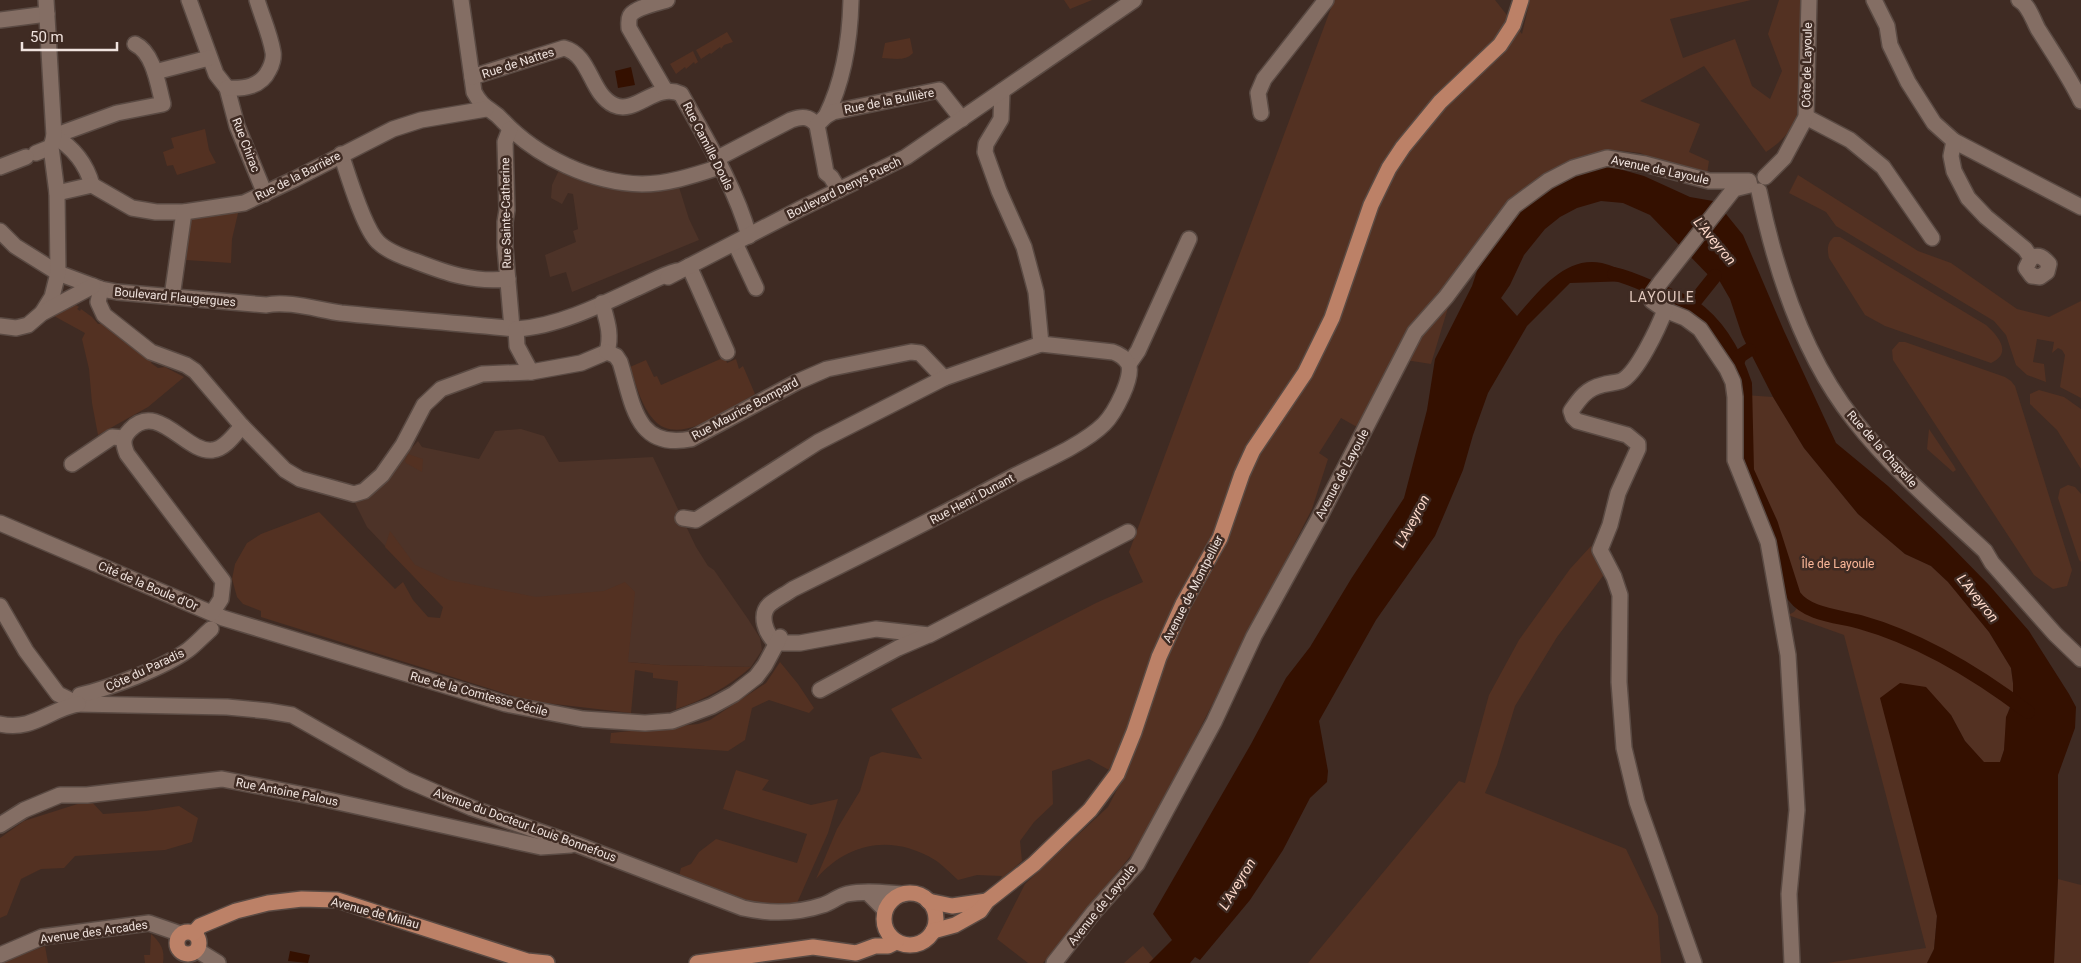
<svg xmlns="http://www.w3.org/2000/svg" width="2081" height="963" viewBox="0 0 2081 963" font-family="Roboto,sans-serif">
<style>
.built{fill:#4d3328}
.green{fill:#533122}
.water{fill:#341000}
.lines{fill:none;stroke-linecap:round;stroke-linejoin:round}
.canal{stroke:#341000;stroke-width:14}
.minor-casing{stroke:#5a4a43;stroke-width:18}
.major-casing{stroke:#5a4a43;stroke-width:18}
.minor{stroke:#846e64;stroke-width:15}
.major{stroke:#bc8167;stroke-width:15}
.labels{text-anchor:middle;stroke-width:5;stroke-linejoin:round;paint-order:stroke}
.street-label{font-size:12px;fill:#f0e3de;stroke:#3f2b23}
.park-label{font-size:12px;fill:#fbb799;stroke:#3f2b23}
.water-label{font-size:14px;font-style:italic;fill:#fedacb;stroke:#3f2b23}
.neighbourhood-label{font-size:14px;letter-spacing:1px;fill:#e2c9be;stroke:#3f2b23}
</style>
<rect width="100%" height="100%" fill="#3f2b23"/>
<!-- built -->
<g class="built">
<path d="M 560,168 L 573,176 L 604,182 L 678,184 L 689,219 L 699,240 L 572,292 L 566,272 L 550,277 L 545,255 L 576,242 L 573,231 L 578,229 L 573,194 L 568,193 L 562,204 L 551,198 L 552,185 Z"/>
<path d="M 521,429 L 544,436 L 559,462 L 653,457 L 696,547 L 708,566 L 714,570 L 748,619 L 760,638 L 762,650 L 751,667 L 660,665 L 628,662 L 443,607 L 367,527 L 354,501 L 385,477 L 418,441 L 422,447 L 479,459 L 495,431 Z"/>
</g>
<!-- green -->
<g class="green">
<path d="M 1064,0 L 1092,0 L 1070,9 Z"/>
<path d="M 1334,0 L 1495,0 L 1522,34 L 1530,0 L 1751,0 L 1670,19 L 1683,58 L 1735,39 L 1752,86 L 1770,99 L 1782,71 L 1768,34 L 1779,0 L 1800,0 L 1801,98 C 1797,125 1788,137 1766,152 L 1704,66 L 1640,101 L 1700,124 L 1689,152 L 1709,161 L 1707,174 L 1671,165 L 1640,153 L 1615,150 L 1585,155 L 1541,180 L 1460,268 L 1431,364 L 1393,358 L 1357,427 L 1341,418 L 1319,453 L 1328,459 L 1312,509 L 1142,842 L 1043,963 L 1028,963 L 997,939 L 1025,884 L 1108,807 L 1124,776 L 1113,761 L 1109,770 L 1089,759 L 1052,771 L 1053,804 L 1034,822 L 1020,841 L 1022,861 L 999,881 L 1002,876 L 977,875 L 958,880 C 951,874 943,865 935,860 C 892,834 848,842 816,879 L 837,829 L 860,791 L 870,757 L 882,752 L 922,759 L 891,709 L 1096,603 L 1143,582 L 1129,552 Z"/>
<path d="M 727,32 L 733,42 L 724,45 L 721,49 L 720,47 L 711,54 L 710,53 L 701,59 L 696,50 Z"/>
<path d="M 910,38 L 913,53 C 905,62 892,58 882,58 L 885,43 Z"/>
<path d="M 693,51 L 698,62 L 695,64 L 694,62 L 686,69 L 685,67 L 676,74 L 670,64 Z"/>
<path d="M 205,129 L 209,150 L 216,163 L 177,175 L 173,165 L 167,166 L 163,152 L 174,148 L 171,138 Z"/>
<path d="M 1798,175 L 1918,251 L 1951,263 L 2017,309 L 2049,317 L 2081,301 L 2081,398 L 2060,387 L 2065,355 L 2062,350 L 2058,348 L 2052,353 L 2054,342 L 2037,339 L 2033,362 L 2044,364 L 2046,382 L 2027,375 L 2016,365 L 2006,335 L 1994,321 L 1836,226 L 1826,212 L 1789,193 Z"/>
<path d="M 239,209 L 232,239 L 231,263 L 186,260 L 187,253 L 182,252 L 187,214 Z"/>
<path d="M 1834,237 L 1840,237 L 1986,325 C 1998,336 2013,353 1991,363 L 1885,326 L 1865,315 L 1829,258 C 1827,249 1827,243 1834,237 Z"/>
<path d="M 76,305 L 79,307 L 77,309 L 80,311 L 81,309 L 92,317 L 98,324 L 105,323 L 153,360 L 151,363 L 158,368 L 165,367 L 184,377 L 148,407 L 98,435 L 92,403 L 89,369 L 82,339 L 85,333 L 54,316 Z"/>
<path d="M 1899,342 L 1905,342 L 2005,377 L 2011,381 L 2015,386 L 2072,570 L 2067,586 L 2053,589 L 2034,575 L 1893,360 L 1892,350 Z"/>
<path d="M 725,357 L 727,363 L 736,359 L 739,369 L 743,366 L 755,394 C 730,408 679,448 654,420 C 641,406 636,384 630,367 L 646,360 L 654,377 L 657,376 L 661,385 Z"/>
<path d="M 2039,390 L 2064,397 L 2081,409 L 2081,469 L 2057,430 L 2030,404 L 2030,394 Z"/>
<path d="M 1745,395 L 1773,397 L 1804,448 L 1858,514 L 1905,554 L 1931,566 L 1948,582 L 1989,632 L 2011,668 L 2013,683 L 2013,701 L 2009,708 L 2004,750 L 2000,762 L 1984,763 L 1965,741 L 1951,715 L 1897,763 L 1937,916 L 1934,949 L 1927,963 L 1827,963 L 1926,948 L 1844,635 L 1788,615 L 1794,612 L 1800,604 L 1794,596 L 1771,524 L 1747,471 Z"/>
<path d="M 1929,429 L 1954,466 L 1956,470 L 1953,472 L 1927,449 Z"/>
<path d="M 408,454 L 423,459 L 422,472 L 406,463 L 405,461 Z"/>
<path d="M 2068,485 L 2075,487 L 2081,494 L 2081,562 L 2079,560 L 2058,498 L 2060,489 Z"/>
<path d="M 319,512 L 395,589 L 403,582 L 413,600 L 428,617 L 440,618 L 443,607 L 385,547 L 390,531 L 415,565 L 449,580 L 536,597 L 604,591 L 625,582 L 635,592 L 628,662 L 660,665 L 751,667 C 728,687 704,700 676,709 L 678,681 L 653,678 L 653,673 L 635,670 L 631,713 L 529,701 L 261,617 L 261,611 L 243,604 L 237,597 L 232,579 L 235,564 L 247,543 L 261,534 Z"/>
<path d="M 1591,546 L 1612,564 L 1557,637 L 1515,706 L 1497,765 L 1485,793 L 1626,849 L 1658,916 L 1661,963 L 1308,963 L 1459,781 L 1465,783 L 1489,695 L 1519,640 L 1570,569 Z"/>
<path d="M 780,662 L 798,684 L 814,708 L 809,713 L 769,700 L 752,708 L 745,740 L 728,751 L 610,743 L 611,733 L 698,724 L 710,720 L 766,683 Z"/>
<path d="M 736,770 L 769,780 L 762,790 L 811,805 L 838,799 L 828,833 L 797,903 L 776,905 L 752,902 L 679,876 L 681,868 L 691,864 L 699,852 L 716,839 L 797,863 L 807,834 L 723,809 Z"/>
<path d="M 90,800 L 103,814 L 146,811 L 179,806 L 198,818 L 192,842 L 165,850 L 75,856 L 64,868 L 41,869 L 21,879 L 7,915 L 0,918 L 0,838 L 24,821 Z"/>
<path d="M 2058,879 L 2081,885 L 2081,963 L 2054,963 Z"/>
<path d="M 151,934 C 161,943 165,950 163,963 L 145,963 L 144,955 L 150,955 Z"/>
<path d="M 45,946 L 48,963 L 0,963 Z"/>
<path d="M 1143,946 L 1157,963 L 1124,963 Z"/>
</g>
<!-- water -->
<g class="water">
<path d="M 631,67 L 635,85 L 618,88 L 615,71 Z"/>
<path d="M 1593,167 L 1612,167 L 1644,176 L 1690,197 L 1713,201 L 1726,214 L 1743,235 L 1784,331 L 1836,443 L 1888,486 L 1944,539 L 1989,585 L 2029,631 L 2069,694 L 2076,707 L 2075,728 L 2058,775 L 2058,879 L 2054,963 L 1927,963 L 1934,949 L 1937,916 L 1880,698 L 1900,683 L 1926,687 L 1951,715 L 1965,741 L 1984,762 L 2000,762 L 2004,750 L 2006,717 L 2013,701 L 2013,683 L 2011,668 L 1989,632 L 1948,582 L 1931,566 L 1905,554 L 1858,514 L 1804,448 L 1773,397 L 1749,350 L 1742,335 L 1730,299 L 1719,280 L 1717,284 L 1650,215 L 1623,203 L 1601,201 L 1577,208 L 1560,217 L 1545,229 L 1524,255 L 1510,285 L 1501,298 L 1517,316 C 1538,292 1565,255 1602,263 C 1611,265 1621,270 1630,274 L 1630,281 L 1570,283 L 1527,326 L 1488,393 L 1473,435 L 1463,470 L 1435,536 L 1376,620 L 1319,721 L 1328,771 L 1327,782 L 1310,798 L 1283,850 L 1250,900 L 1200,960 L 1195,957 L 1190,963 L 1149,963 L 1172,940 L 1153,914 L 1251,744 L 1286,678 L 1310,647 L 1351,579 L 1404,498 L 1427,410 L 1435,359 L 1472,286 L 1477,271 L 1516,212 L 1549,186 Z"/>
<path d="M 290,951 L 310,955 L 308,963 L 288,961 Z"/>
</g>
<g class="lines">
<!-- canal -->
<g class="canal">
<path d="M 1614,274 C 1629,277 1643,284 1657,290 C 1668,295 1681,299 1692,306 C 1718,324 1735,354 1745,384 L 1747,471 L 1771,524 L 1794,596 C 1808,615 1838,616 1860,622 C 1921,639 1978,674 2028,712"/>
<path d="M 1691,306 L 1715,276"/>
<path d="M 1737,363 L 1740,356 L 1749,350"/>
</g>
<defs>
<g id="minor">
<path d="M 189,0 L 216,74 L 227,88 L 237,126 L 265,194"/>
<path d="M 461,0 L 474,92 C 484,111 491,107 503,121 C 537,157 592,183 642,184 C 668,184 695,175 720,167"/>
<path d="M 1874,0 L 1887,26 L 1890,45 L 1908,82 L 1934,123 L 1954,141 L 2081,207"/>
<path d="M 2019,0 C 2029,5 2033,20 2038,29 C 2053,53 2069,76 2081,101"/>
<path d="M 0,20 L 47,14"/>
<path d="M 155,72 L 209,58"/>
<path d="M 472,77 L 564,48 C 591,55 590,94 614,105 C 636,115 655,82 681,94 C 705,137 736,188 749,236"/>
<path d="M 227,88 C 244,89 261,87 269,70 C 272,65 274,57 273,52 C 270,34 262,17 257,0"/>
<path d="M 665,90 L 629,28 C 629,25 628,20 630,16 C 634,8 658,3 667,0"/>
<path d="M 1002,91 L 1001,119 L 986,144 L 985,152 L 999,191 L 1024,247 L 1036,292 L 1041,344"/>
<path d="M 1261,113 L 1258,93 L 1264,79 L 1326,0"/>
<path d="M 826,116 C 844,80 850,40 851,0"/>
<path d="M 1806,117 L 1850,140 L 1883,167 L 1932,238"/>
<path d="M 510,129 L 505,142 L 507,210 L 505,222 L 505,247 L 512,328"/>
<path d="M 54,136 L 117,113 L 163,104 C 158,85 154,53 135,44"/>
<path d="M 54,136 C 74,148 86,163 92,185"/>
<path d="M 1954,141 L 1951,156 L 1954,171 L 1968,198 L 1986,217 L 2025,249 L 2031,258 L 2026,268 L 2032,276 L 2040,277 L 2047,272 L 2049,264 C 2043,257 2039,254 2031,258"/>
<path d="M 36,153 L 51,147"/>
<path d="M 341,154 C 348,175 364,229 378,242 C 387,251 403,257 415,261 C 446,273 474,283 508,279"/>
<path d="M 716,159 L 791,120 C 802,116 809,116 817,125"/>
<path d="M 0,167 L 26,157"/>
<path d="M 1765,177 L 1784,158 L 1806,117 L 1809,0"/>
<path d="M 1750,185 L 1734,189 L 1660,283 L 1653,293 L 1652,301 L 1665,310 L 1685,318 L 1700,329 L 1727,369 L 1733,382 L 1735,397 L 1735,460 L 1768,542 L 1788,655 L 1797,810 L 1789,894 L 1792,963"/>
<path d="M 839,190 L 831,177 L 826,173 L 825,167 L 817,125 L 826,116 L 833,112 L 939,90 L 962,119"/>
<path d="M 1759,191 C 1775,269 1804,357 1854,420 C 1892,469 1940,509 1985,551 L 1992,563 L 2055,634 L 2081,659"/>
<path d="M 57,193 L 92,185 L 132,208 L 156,212 L 184,212 L 244,203 L 295,179 L 393,129 L 421,120 L 486,109"/>
<path d="M 0,231 L 15,246 L 58,273 L 101,289 L 117,292 L 266,305 C 287,300 319,310 341,313 C 399,319 458,323 516,329 C 556,327 601,305 637,288 C 651,282 662,275 677,271"/>
<path d="M 735,243 L 756,288"/>
<path d="M 689,266 L 727,352"/>
<path d="M 668,277 L 800,209 L 906,157 L 1134,0"/>
<path d="M 101,289 L 98,302 L 104,315 L 151,352 L 186,365 L 195,371 L 242,426 L 285,470 L 300,479 L 354,494 L 364,491 L 382,475 L 403,445 L 424,405 L 441,389 L 482,374 L 531,372 L 581,363 L 607,352"/>
<path d="M 172,297 L 184,212"/>
<path d="M 602,303 C 607,321 612,334 607,352"/>
<path d="M 1665,310 C 1659,326 1637,374 1621,381 C 1615,383 1608,383 1602,385 C 1586,389 1580,398 1571,411 L 1573,417 L 1577,421 L 1627,435 L 1638,444 L 1638,449 L 1618,493 L 1610,525 L 1600,550 L 1614,577 L 1620,595 L 1619,682 L 1624,748 L 1637,802 L 1694,963"/>
<path d="M 42,313 L 52,297 L 58,273 L 57,193 L 51,147 L 54,136 L 46,0"/>
<path d="M 0,326 L 16,328 L 28,325 L 42,313 L 93,286"/>
<path d="M 516,329 L 517,346 L 531,372"/>
<path d="M 607,352 L 616,356 L 620,362 C 633,403 635,450 691,439 L 797,382 L 827,369 L 911,352 L 920,353 L 944,378"/>
<path d="M 1129,364 L 1138,351 L 1189,239"/>
<path d="M 72,464 L 112,437 L 124,438"/>
<path d="M 683,518 L 696,520 L 818,442 L 944,378 L 1041,344 L 1113,352 C 1119,354 1124,357 1128,363 C 1135,376 1114,414 1104,424 C 1084,444 1042,462 1016,475 C 942,515 868,552 793,589 C 786,594 776,599 770,604 C 758,615 766,634 776,643 L 800,643 L 876,629 L 929,635 L 1128,532"/>
<path d="M 0,523 L 223,618 L 506,704 L 583,719 L 645,723 L 672,721 L 712,706 L 734,694 L 756,677 L 765,665 L 780,637"/>
<path d="M 0,606 L 26,651 L 58,694 L 78,704 L 227,707 L 268,711 L 292,715 L 407,780 L 472,808 L 578,845 L 743,908 C 770,914 796,914 823,905 C 831,903 838,896 847,894 C 865,890 886,893 904,894"/>
<path d="M 212,613 L 221,599 L 223,581 L 127,454 C 123,444 122,438 130,430 C 158,400 186,454 213,450 C 225,449 235,434 242,426"/>
<path d="M 820,690 L 898,648 L 926,636"/>
<path d="M 78,704 L 80,695 C 110,688 163,668 188,650 C 196,644 203,636 211,629"/>
<path d="M 0,724 C 33,731 48,710 78,704"/>
<path d="M 0,825 L 24,810 L 60,795 L 87,795 L 222,779 L 315,797 L 541,847 L 571,845"/>
<path d="M 868,893 L 885,910"/>
<path d="M 197,950 L 218,963"/>
<path d="M 0,955 L 42,937 L 149,923 L 181,934"/>
<path d="M 1054,963 L 1094,912 L 1137,864 L 1214,722 L 1254,636 L 1318,520 L 1415,332 L 1446,297 L 1514,206 L 1548,181 L 1573,168 L 1607,158 L 1645,164 L 1709,181 L 1749,181"/>
</g>
<g id="major">
<circle cx="910" cy="919" r="26"/>
<path d="M 928,901 L 952,906 L 987,901"/>
<path d="M 933,931 L 955,925 L 980,911 L 987,901 L 1034,864 L 1090,810 L 1117,774 L 1134,732 L 1159,657 L 1183,604 L 1220,538 L 1242,474 L 1253,450 L 1305,373 L 1332,318 L 1371,205 L 1389,168 L 1403,147 L 1440,102 L 1500,45 L 1513,25 L 1521,0"/>
<circle cx="188" cy="943" r="11"/>
<path d="M 194,933 L 200,926 L 236,911 L 268,903 L 302,899 L 337,900 L 527,961 L 547,963"/>
<path d="M 697,963 L 813,947 L 856,953 L 875,946 L 888,946 L 896,942"/>
</g>
</defs>
<!-- minor casing -->
<use href="#minor" class="minor-casing"/>
<!-- major casing -->
<use href="#major" class="major-casing"/>
<!-- minor -->
<use href="#minor" class="minor"/>
<!-- major -->
<use href="#major" class="major"/>
</g>
<g class="labels">
<!-- street labels -->
<g class="street-label">
<text transform="translate(518 63) rotate(-18)" y="4">Rue de Nattes</text>
<text transform="translate(1807 65) rotate(-89)" y="4">Côte de Layoule</text>
<text transform="translate(889 101) rotate(-11)" y="4">Rue de la Bullière</text>
<text transform="translate(246 145) rotate(69)" y="4">Rue Chirac</text>
<text transform="translate(708 146) rotate(63)" y="4">Rue Camille Douls</text>
<text transform="translate(1660 170) rotate(12)" y="4">Avenue de Layoule</text>
<text transform="translate(298 176) rotate(-27)" y="4">Rue de la Barrière</text>
<text transform="translate(844 188) rotate(-26)" y="4">Boulevard Denys Puech</text>
<text transform="translate(506 213) rotate(-91)" y="4">Rue Sainte-Catherine</text>
<text transform="translate(175 297) rotate(5)" y="4">Boulevard Flaugergues</text>
<text transform="translate(745 409) rotate(-28)" y="4">Rue Maurice Bompard</text>
<text transform="translate(1882 449) rotate(48)" y="4">Rue de la Chapelle</text>
<text transform="translate(1342 474) rotate(-62)" y="4">Avenue de Layoule</text>
<text transform="translate(972 499) rotate(-28)" y="4">Rue Henri Dunant</text>
<text transform="translate(148 586) rotate(23)" y="4">Cité de la Boule d'Or</text>
<text transform="translate(1193 589) rotate(-63)" y="4">Avenue de Montpellier</text>
<text transform="translate(145 670) rotate(-25)" y="4">Côte du Paradis</text>
<text transform="translate(479 694) rotate(15)" y="4">Rue de la Comtesse Cécile</text>
<text transform="translate(287 792) rotate(11)" y="4">Rue Antoine Palous</text>
<text transform="translate(525 825) rotate(20)" y="4">Avenue du Docteur Louis Bonnefous</text>
<text transform="translate(1102 905) rotate(-51)" y="4">Avenue de Layoule</text>
<text transform="translate(375 913) rotate(15)" y="4">Avenue de Millau</text>
<text transform="translate(94 932) rotate(-8)" y="4">Avenue des Arcades</text>
</g>
<!-- park labels -->
<g class="park-label">
<text x="1838" y="568">Île de Layoule</text>
</g>
<!-- water labels -->
<g class="water-label">
<text transform="translate(1715 241) rotate(50)" y="5">L'Aveyron</text>
<text transform="translate(1412 521) rotate(-62)" y="5">L'Aveyron</text>
<text transform="translate(1978 598) rotate(51)" y="5">L'Aveyron</text>
<text transform="translate(1237 884) rotate(-59)" y="5">L'Aveyron</text>
</g>
<!-- neighbourhood labels -->
<g class="neighbourhood-label">
<text x="1662" y="302">LAYOULE</text>
</g>
</g>
<!-- scale -->
<path d="M22 42v8h95v-8" fill="none" stroke="#f0e3de" stroke-width="2.5"/>
<text x="30" y="42" font-size="15" fill="#f0e3de" stroke="#3f2b23" stroke-width="4" paint-order="stroke">50 m</text>
</svg>
